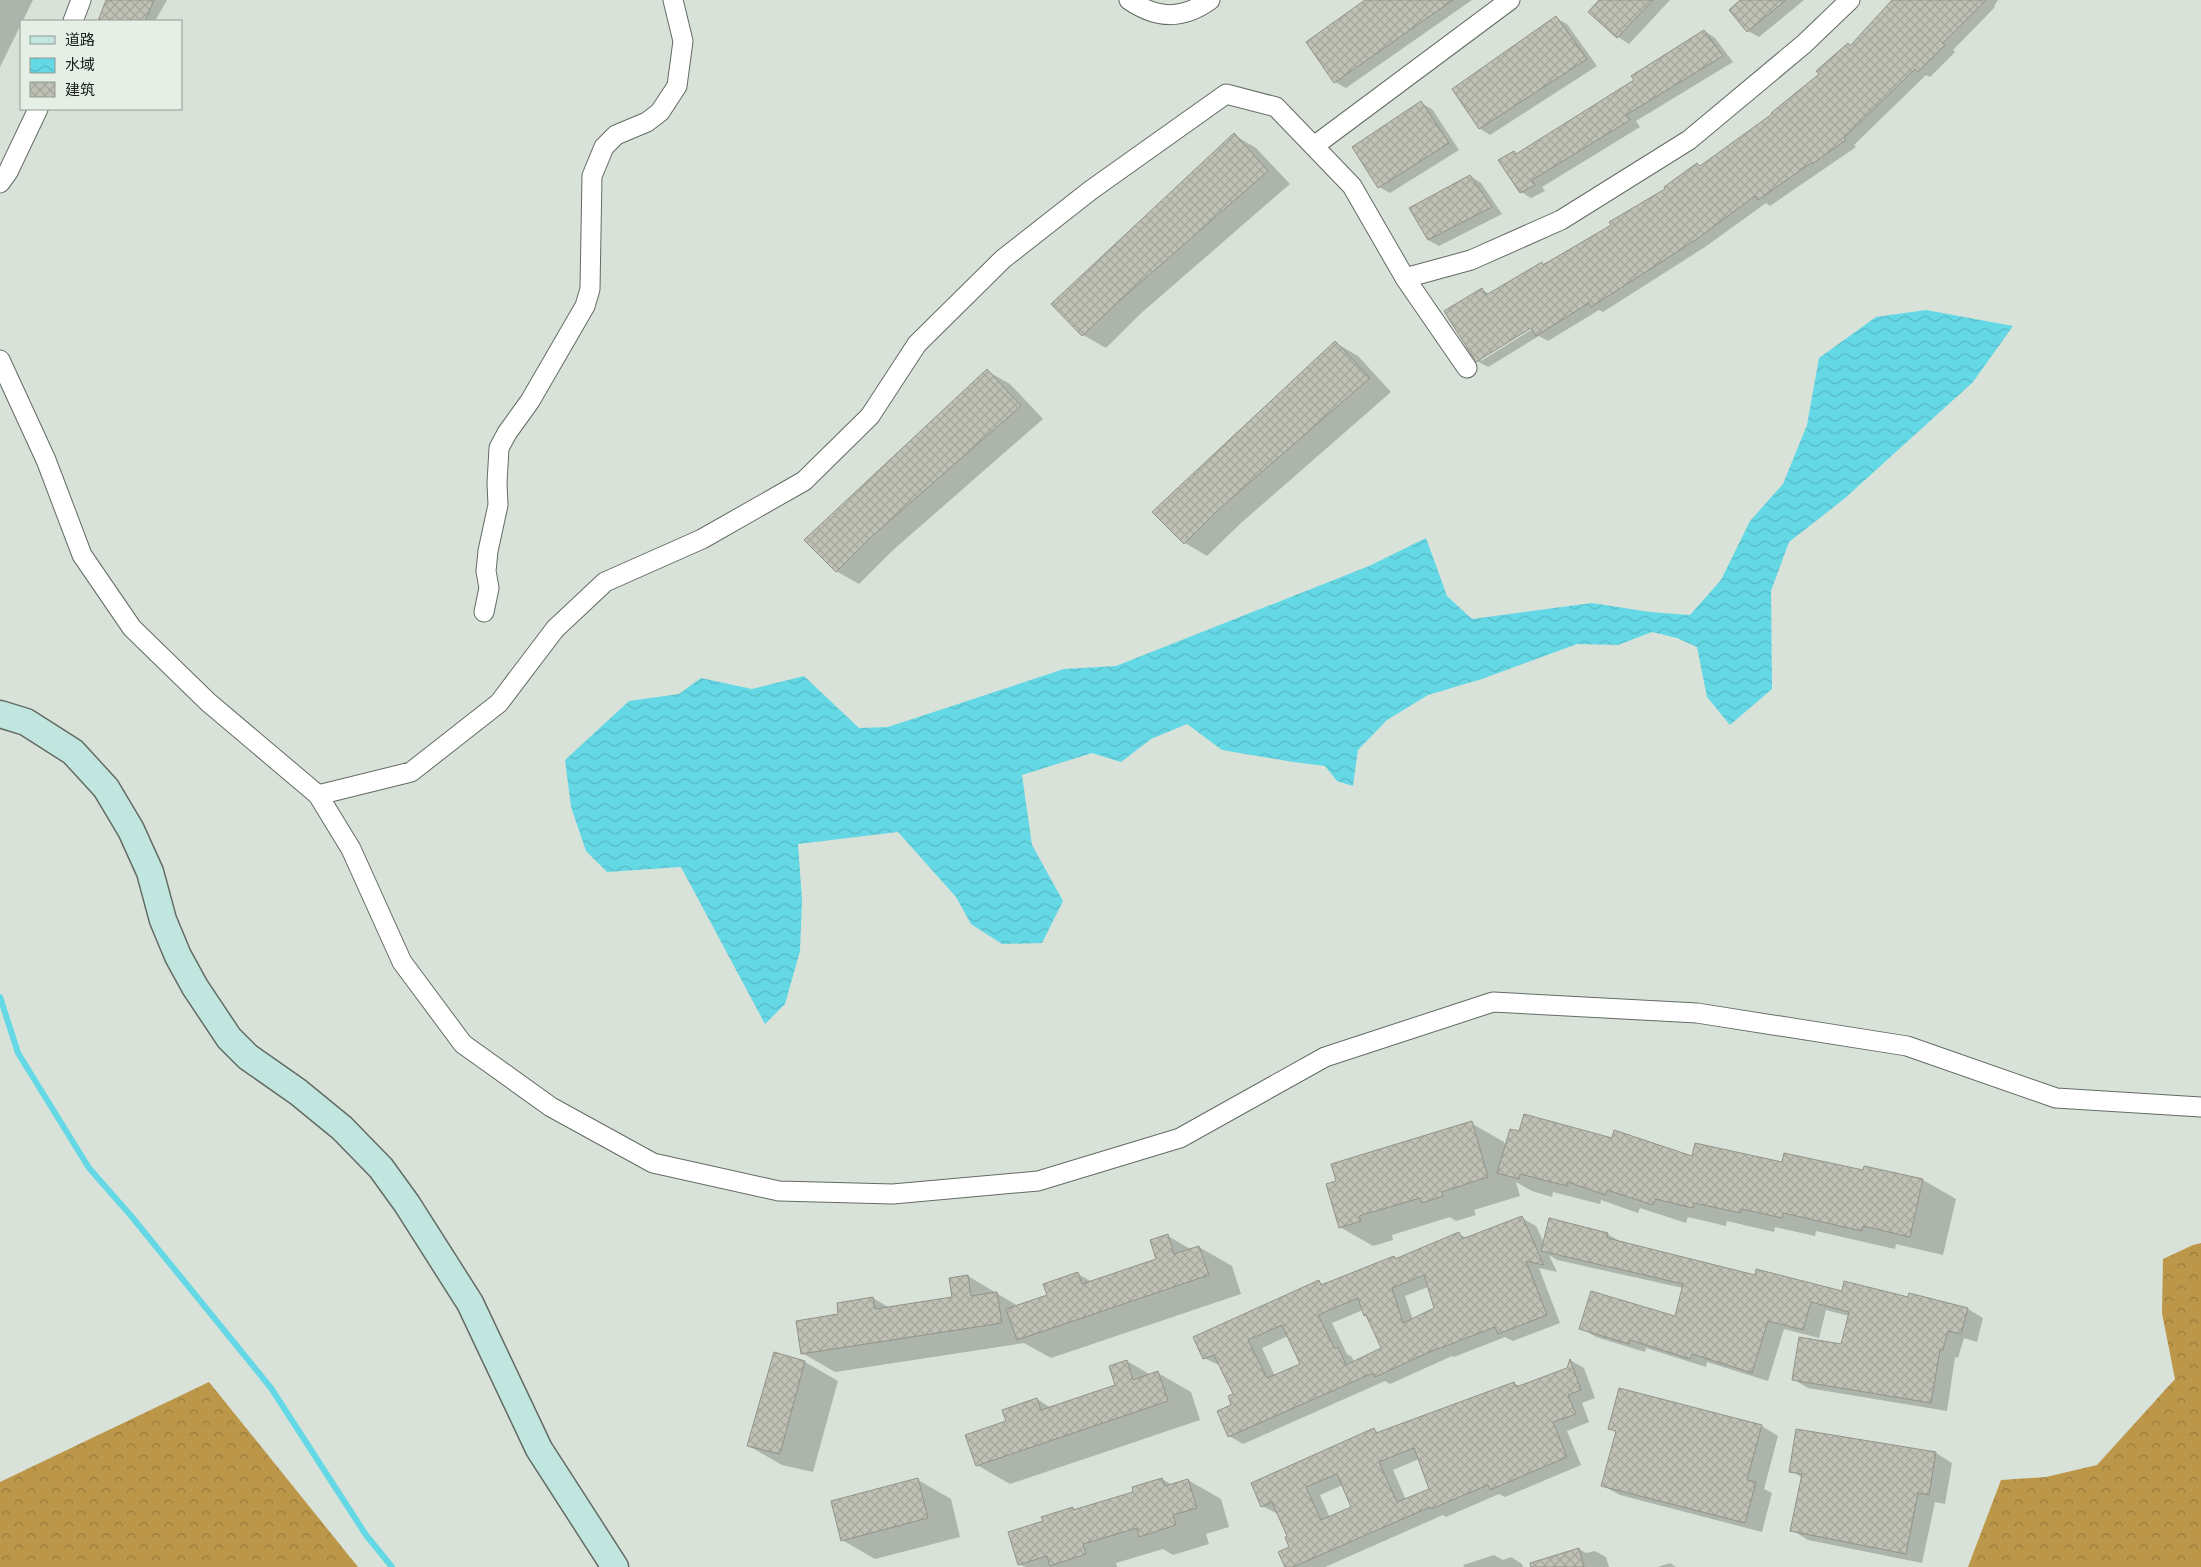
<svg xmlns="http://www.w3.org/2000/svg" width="2201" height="1567" viewBox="0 0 2201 1567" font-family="'Noto Sans','Noto Sans SC',sans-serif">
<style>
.forest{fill:url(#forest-crowns)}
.water{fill:url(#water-waves)}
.shadow{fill:#0003;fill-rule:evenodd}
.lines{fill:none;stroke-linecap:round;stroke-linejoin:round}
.stream{stroke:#65d8e6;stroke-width:6}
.building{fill:url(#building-cross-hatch);stroke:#929488;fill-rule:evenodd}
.street-casing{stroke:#636b63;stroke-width:21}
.secondary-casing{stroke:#636b63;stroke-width:29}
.street{stroke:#fff;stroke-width:19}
.secondary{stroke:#c1e6df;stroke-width:26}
</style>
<defs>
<pattern id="forest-crowns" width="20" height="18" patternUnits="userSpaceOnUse" patternTransform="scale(1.25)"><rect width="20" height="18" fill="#bc974a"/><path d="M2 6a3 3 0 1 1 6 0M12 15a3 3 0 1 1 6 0" fill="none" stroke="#987b3d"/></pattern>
<pattern id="water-waves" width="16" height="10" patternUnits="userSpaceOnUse" patternTransform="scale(1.25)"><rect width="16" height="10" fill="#65d8e6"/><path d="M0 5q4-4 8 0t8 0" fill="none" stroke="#57b9c5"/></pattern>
<pattern id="building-cross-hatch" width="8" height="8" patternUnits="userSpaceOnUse" patternTransform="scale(1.25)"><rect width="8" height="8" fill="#bfc1b5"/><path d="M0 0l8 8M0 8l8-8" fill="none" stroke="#a4a59b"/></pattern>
</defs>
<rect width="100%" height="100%" fill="#d8e2d8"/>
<!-- forest -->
<g class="forest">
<path d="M 2201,1243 L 2201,1567 L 1968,1567 L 2001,1480 L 2046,1477 L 2097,1465 L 2175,1379 L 2162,1313 L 2163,1259 L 2193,1245 Z"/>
<path d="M 209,1382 L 358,1567 L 0,1567 L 0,1482 Z"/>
</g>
<!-- water -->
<path class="water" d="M 1926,310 L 2013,326 L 1973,382 L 1844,499 L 1789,542 L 1771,591 L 1772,689 L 1730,725 L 1707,697 L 1697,647 L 1677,638 L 1652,632 L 1618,645 L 1577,644 L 1482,679 L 1428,695 L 1387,720 L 1358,750 L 1353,786 L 1337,781 L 1325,766 L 1293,762 L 1222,750 L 1187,724 L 1151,739 L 1121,762 L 1092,753 L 1022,775 L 1032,845 L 1063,901 L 1042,943 L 1002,944 L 971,924 L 956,897 L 898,832 L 798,844 L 802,900 L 800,951 L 785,1004 L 765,1024 L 681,867 L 607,872 L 586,851 L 571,807 L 565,760 L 629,701 L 679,694 L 701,678 L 752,689 L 804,676 L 859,728 L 888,727 L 1064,669 L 1116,666 L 1369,566 L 1426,538 L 1447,596 L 1472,619 L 1592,603 L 1650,612 L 1690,615 L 1721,580 L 1750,521 L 1783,484 L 1807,425 L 1819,358 L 1876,317 Z"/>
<!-- shadow -->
<g class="shadow">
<path d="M 0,0 L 33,0 L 0,67 Z"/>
<path d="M 113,0 L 167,0 L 155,21 L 99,21 Z"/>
<path d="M 1367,0 L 1472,0 L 1346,88 L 1335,82 Z"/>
<path d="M 1601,0 L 1670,0 L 1629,44 L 1618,37 L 1590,12 Z"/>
<path d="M 1742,0 L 1804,0 L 1759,37 L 1748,31 Z"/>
<path d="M 1893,0 L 1998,0 L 1994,6 L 1995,7 L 1953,50 L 1955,52 L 1930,77 L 1926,75 L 1854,145 L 1856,147 L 1770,206 L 1766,203 L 1705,247 L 1603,312 L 1599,310 L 1548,341 L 1539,336 L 1488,367 L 1477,361 L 1482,290 L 1490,294 L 1613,225 L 1667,189 L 1697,164 L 1702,167 L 1774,114 L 1820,74 L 1848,44 L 1851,46 ZM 1536,324 L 1537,326 L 1481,361 L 1481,358 Z"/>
<path d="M 1556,18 L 1567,24 L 1597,66 L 1490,135 L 1479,128 Z"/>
<path d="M 1704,31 L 1715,38 L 1733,62 L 1636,121 L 1640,127 L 1542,187 L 1545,191 L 1531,198 L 1521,192 L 1514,153 L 1518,155 L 1636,81 Z"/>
<path d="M 1421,103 L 1432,109 L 1459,150 L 1390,193 L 1379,187 Z"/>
<path d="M 1234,135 L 1256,148 L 1290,184 L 1139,315 L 1106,348 L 1083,335 L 1052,304 Z"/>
<path d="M 1470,176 L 1481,183 L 1502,214 L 1439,246 L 1428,240 Z"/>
<path d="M 1336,343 L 1358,356 L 1391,392 L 1241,523 L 1207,556 L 1185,543 L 1154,512 Z"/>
<path d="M 987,371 L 1010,384 L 1043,419 L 892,551 L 859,584 L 836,571 Z"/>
<path d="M 1471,1123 L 1504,1142 L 1506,1147 L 1520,1133 L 1613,1139 L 1693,1158 L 1782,1163 L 1864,1172 L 1923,1180 L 1956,1199 L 1943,1255 L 1896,1244 L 1895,1249 L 1816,1231 L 1815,1236 L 1775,1227 L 1774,1232 L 1727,1221 L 1726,1226 L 1688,1217 L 1686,1223 L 1640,1208 L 1638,1213 L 1601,1200 L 1600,1204 L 1553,1192 L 1552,1197 L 1532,1191 L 1516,1182 L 1520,1196 L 1474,1210 L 1476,1215 L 1456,1221 L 1450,1217 L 1392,1235 L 1393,1240 L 1373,1246 L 1340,1227 Z"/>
<path d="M 1522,1218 L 1536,1226 L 1544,1243 L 1607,1234 L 1623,1243 L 1756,1277 L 1843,1293 L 1909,1298 L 1968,1309 L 1983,1318 L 1977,1342 L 1964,1338 L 1958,1358 L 1955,1357 L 1947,1411 L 1808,1388 L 1793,1379 L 1842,1346 L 1849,1316 L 1826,1310 L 1819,1338 L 1784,1329 L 1768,1381 L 1707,1362 L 1706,1367 L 1646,1348 L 1645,1352 L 1596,1337 L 1581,1328 L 1676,1318 L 1683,1288 L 1557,1260 L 1549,1255 L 1557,1272 L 1539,1268 L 1560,1323 L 1513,1341 L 1505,1337 L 1454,1357 L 1452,1356 L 1390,1384 L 1385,1381 L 1243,1444 L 1229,1436 L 1235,1394 L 1221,1366 L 1204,1358 L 1319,1282 L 1325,1285 L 1394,1257 L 1398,1259 L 1459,1234 L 1467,1238 ZM 1428,1287 L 1435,1309 L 1413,1320 L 1405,1296 ZM 1363,1310 L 1383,1349 L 1354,1363 L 1352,1357 L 1347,1354 L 1332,1323 ZM 1288,1336 L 1301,1364 L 1275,1376 L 1262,1348 Z"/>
<path d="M 1168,1236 L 1192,1250 L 1199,1247 L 1232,1266 L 1241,1294 L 1051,1358 L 1024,1343 L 835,1372 L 802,1353 L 840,1315 L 873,1298 L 890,1308 L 953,1298 L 968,1276 L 1018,1306 L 1048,1296 L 1078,1274 L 1092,1282 L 1157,1260 Z"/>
<path d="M 775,1354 L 805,1362 L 838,1381 L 813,1472 L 782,1465 L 749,1446 Z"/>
<path d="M 1570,1360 L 1584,1368 L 1595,1398 L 1582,1403 L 1589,1422 L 1567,1431 L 1581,1465 L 1505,1497 L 1499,1494 L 1446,1517 L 1443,1515 L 1325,1567 L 1286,1567 L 1291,1547 L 1289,1537 L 1278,1514 L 1262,1506 L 1374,1430 L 1380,1433 L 1514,1383 L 1521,1387 L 1568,1369 ZM 1419,1459 L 1431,1490 L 1406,1500 L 1393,1470 ZM 1343,1485 L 1353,1507 L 1330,1518 L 1320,1495 Z"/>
<path d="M 1127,1361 L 1151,1375 L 1158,1373 L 1191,1392 L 1200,1420 L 1010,1484 L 977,1465 L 1007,1422 L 1037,1399 L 1051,1408 L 1117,1385 Z"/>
<path d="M 1762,1426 L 1778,1436 L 1764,1489 L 1772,1493 L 1762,1532 L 1620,1495 L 1603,1486 L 1617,1433 L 1610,1428 Z"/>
<path d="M 1936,1453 L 1952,1463 L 1945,1504 L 1935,1502 L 1922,1563 L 1808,1540 L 1792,1530 L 1803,1478 L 1791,1471 Z"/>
<path d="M 1162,1479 L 1172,1485 L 1188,1480 L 1221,1499 L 1229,1527 L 1206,1534 L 1209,1544 L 1173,1555 L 1163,1549 L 1116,1563 L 1117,1567 L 1025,1567 L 1019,1564 L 1045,1522 L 1072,1508 L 1076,1510 L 1135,1493 Z"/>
<path d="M 918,1480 L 951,1499 L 960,1537 L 875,1559 L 842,1540 Z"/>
<path d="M 1579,1549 L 1586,1553 L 1595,1551 L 1606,1557 L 1609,1567 L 1544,1567 Z"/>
<path d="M 1494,1555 L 1503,1560 L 1511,1557 L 1522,1564 L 1523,1567 L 1464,1567 L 1463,1565 Z"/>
<path d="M 1670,1563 L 1676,1567 L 1658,1567 Z"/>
</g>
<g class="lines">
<!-- stream -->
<path class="stream" d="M 0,997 L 18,1053 L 89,1168 L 132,1217 L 271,1388 L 366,1535 L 392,1567"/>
</g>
<!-- building -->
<g class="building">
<path d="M 106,0 L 154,0 L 145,21 L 98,21 Z"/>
<path d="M 1365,0 L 1453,0 L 1334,83 L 1306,42 Z"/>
<path d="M 1599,0 L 1653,0 L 1617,38 L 1588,12 Z"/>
<path d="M 1740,0 L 1786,0 L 1747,32 L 1729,10 Z"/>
<path d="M 1892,0 L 1986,0 L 1943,43 L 1945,45 L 1918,72 L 1915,69 L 1844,138 L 1846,140 L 1812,164 L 1811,163 L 1758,200 L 1755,196 L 1694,241 L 1591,307 L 1589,303 L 1536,336 L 1531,328 L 1476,362 L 1444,311 L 1482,288 L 1486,295 L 1542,262 L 1543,265 L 1611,225 L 1609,222 L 1665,189 L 1664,187 L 1697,163 L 1700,166 L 1772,114 L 1771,113 L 1819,74 L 1816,71 L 1848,43 L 1850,46 Z"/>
<path d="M 1556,16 L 1587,59 L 1479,129 L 1452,89 Z"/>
<path d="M 1704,30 L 1723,56 L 1626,115 L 1630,120 L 1532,180 L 1535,185 L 1520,193 L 1498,160 L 1514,151 L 1516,154 L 1634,80 L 1631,76 Z"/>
<path d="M 1421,101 L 1449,143 L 1378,188 L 1352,147 Z"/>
<path d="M 1234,133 L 1268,171 L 1117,303 L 1082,336 L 1051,304 Z"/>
<path d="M 1470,175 L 1492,207 L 1428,240 L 1409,208 Z"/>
<path d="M 1335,341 L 1370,378 L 1218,510 L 1184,544 L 1152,512 Z"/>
<path d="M 987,369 L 1021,406 L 870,538 L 836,572 L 804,540 Z"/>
<path d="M 1524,1114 L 1612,1138 L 1614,1130 L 1692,1156 L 1695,1143 L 1782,1162 L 1784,1153 L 1863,1170 L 1864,1166 L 1923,1179 L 1910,1237 L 1863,1226 L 1862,1231 L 1783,1213 L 1782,1218 L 1742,1209 L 1741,1213 L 1694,1203 L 1693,1208 L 1655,1199 L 1653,1205 L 1607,1190 L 1605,1195 L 1568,1182 L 1567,1186 L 1520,1174 L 1519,1179 L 1497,1173 L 1510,1129 L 1519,1131 Z"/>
<path d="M 1472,1121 L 1488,1177 L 1442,1192 L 1443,1196 L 1422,1203 L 1420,1198 L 1359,1216 L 1361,1221 L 1339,1228 L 1326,1184 L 1336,1181 L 1331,1164 Z"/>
<path d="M 1522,1216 L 1544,1265 L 1526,1261 L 1547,1315 L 1498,1334 L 1495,1327 L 1438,1349 L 1438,1348 L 1375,1377 L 1373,1373 L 1228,1437 L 1217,1411 L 1231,1405 L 1228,1396 L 1233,1394 L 1214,1355 L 1203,1359 L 1193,1337 L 1319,1280 L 1321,1285 L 1394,1256 L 1395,1259 L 1459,1232 L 1462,1239 ZM 1424,1275 L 1434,1308 L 1403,1323 L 1392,1288 ZM 1358,1298 L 1364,1316 L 1366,1315 L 1381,1348 L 1346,1365 L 1338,1347 L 1335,1349 L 1318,1315 ZM 1282,1325 L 1300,1364 L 1267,1378 L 1248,1340 Z"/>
<path d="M 1549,1218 L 1608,1233 L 1607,1238 L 1755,1275 L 1756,1269 L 1842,1291 L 1844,1281 L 1908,1297 L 1909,1293 L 1968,1308 L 1961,1334 L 1948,1331 L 1943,1350 L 1940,1350 L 1931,1403 L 1792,1380 L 1799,1337 L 1841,1344 L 1849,1312 L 1811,1302 L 1803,1330 L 1768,1321 L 1752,1373 L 1692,1354 L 1690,1359 L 1630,1340 L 1629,1344 L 1579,1329 L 1591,1291 L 1675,1316 L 1683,1284 L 1541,1251 Z"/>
<path d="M 1168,1234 L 1174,1254 L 1199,1246 L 1209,1275 L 1017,1340 L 1006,1309 L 1047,1295 L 1043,1284 L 1078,1272 L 1082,1284 L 1156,1259 L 1150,1240 Z"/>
<path d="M 968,1275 L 971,1296 L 997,1292 L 1002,1323 L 801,1354 L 796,1321 L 838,1314 L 837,1303 L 873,1297 L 875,1309 L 952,1297 L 949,1278 Z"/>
<path d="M 774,1352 L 805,1361 L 780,1454 L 747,1446 Z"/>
<path d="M 1570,1359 L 1581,1390 L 1568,1395 L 1576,1414 L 1553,1422 L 1567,1457 L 1490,1490 L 1488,1485 L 1431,1509 L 1430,1507 L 1293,1567 L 1285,1567 L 1278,1552 L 1289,1547 L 1285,1537 L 1287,1536 L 1272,1502 L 1261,1507 L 1251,1483 L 1374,1428 L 1376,1433 L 1514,1382 L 1516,1387 L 1567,1368 ZM 1414,1448 L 1429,1489 L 1397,1502 L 1379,1462 ZM 1337,1474 L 1351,1507 L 1321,1520 L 1306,1487 Z"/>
<path d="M 1127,1360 L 1133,1380 L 1158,1371 L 1168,1401 L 976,1466 L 965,1435 L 1006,1421 L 1002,1410 L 1037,1398 L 1041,1410 L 1115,1385 L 1109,1366 Z"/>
<path d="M 1619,1388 L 1762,1425 L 1747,1480 L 1756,1482 L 1745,1523 L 1601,1486 L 1616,1431 L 1608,1429 Z"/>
<path d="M 1796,1429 L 1936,1452 L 1929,1495 L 1918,1493 L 1906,1554 L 1790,1531 L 1802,1474 L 1789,1472 Z"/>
<path d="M 918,1478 L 928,1518 L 841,1541 L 831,1501 Z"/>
<path d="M 1162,1478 L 1165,1486 L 1188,1479 L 1197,1508 L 1173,1515 L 1176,1525 L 1139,1537 L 1137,1528 L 1083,1544 L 1086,1554 L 1050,1566 L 1047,1556 L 1018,1565 L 1008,1532 L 1043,1521 L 1041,1517 L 1073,1507 L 1073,1510 L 1133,1492 L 1132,1487 Z"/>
<path d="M 1579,1548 L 1584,1567 L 1531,1567 L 1530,1563 Z"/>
</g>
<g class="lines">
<defs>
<g id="street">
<path d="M 1129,0 C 1157,19 1182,20 1210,0"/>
<path d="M 73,21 L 81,0"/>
<path d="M 1314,146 L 1510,0"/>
<path d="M 0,183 L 8,172 L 38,109"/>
<path d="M 1405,278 L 1471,260 L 1561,220 L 1689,140 L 1804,44 L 1850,0"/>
<path d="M 0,360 L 46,460 L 82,555 L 132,628 L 208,702 L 318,795 L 351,849 L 402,962 L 463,1044 L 551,1107 L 653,1163 L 779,1191 L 893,1194 L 1038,1181 L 1180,1138 L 1325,1057 L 1493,1002 L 1697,1013 L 1907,1046 L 2056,1098 L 2201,1107"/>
<path d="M 484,612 L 489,588 L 486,571 L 488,551 L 498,505 L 497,483 L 499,448 L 507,433 L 530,401 L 585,306 L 590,289 L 592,176 L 604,147 L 616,135 L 647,122 L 660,112 L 677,86 L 683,41 L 673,0"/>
<path d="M 318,795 L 411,772 L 499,703 L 555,629 L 605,582 L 702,539 L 804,481 L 870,416 L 917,344 L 1003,259 L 1091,190 L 1226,94 L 1276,107 L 1352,186 L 1405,278 L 1467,368"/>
</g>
<path id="secondary" d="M 0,714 L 26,722 L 73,752 L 106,788 L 131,830 L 150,872 L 163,920 L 178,956 L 195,987 L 229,1038 L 248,1057 L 298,1092 L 342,1128 L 381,1168 L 407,1204 L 470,1303 L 539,1449 L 615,1567"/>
</defs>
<!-- street casing -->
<use href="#street" class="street-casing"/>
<!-- secondary casing -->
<use href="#secondary" class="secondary-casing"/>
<!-- street -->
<use href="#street" class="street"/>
<!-- secondary -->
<use href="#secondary" class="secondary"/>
</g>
<!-- legend -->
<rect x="20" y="20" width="162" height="90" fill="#e5efe5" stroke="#949b94"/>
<rect x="30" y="36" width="25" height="8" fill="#c1e6df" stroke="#949b94"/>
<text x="65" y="45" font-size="15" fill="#1a1d1a">道路</text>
<rect x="30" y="58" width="25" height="15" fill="url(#water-waves)" stroke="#949b94"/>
<text x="65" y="70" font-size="15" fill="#1a1d1a">水域</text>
<rect x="30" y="82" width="25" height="15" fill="url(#building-cross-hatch)" stroke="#949b94"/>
<text x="65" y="95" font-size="15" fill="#1a1d1a">建筑</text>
</svg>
